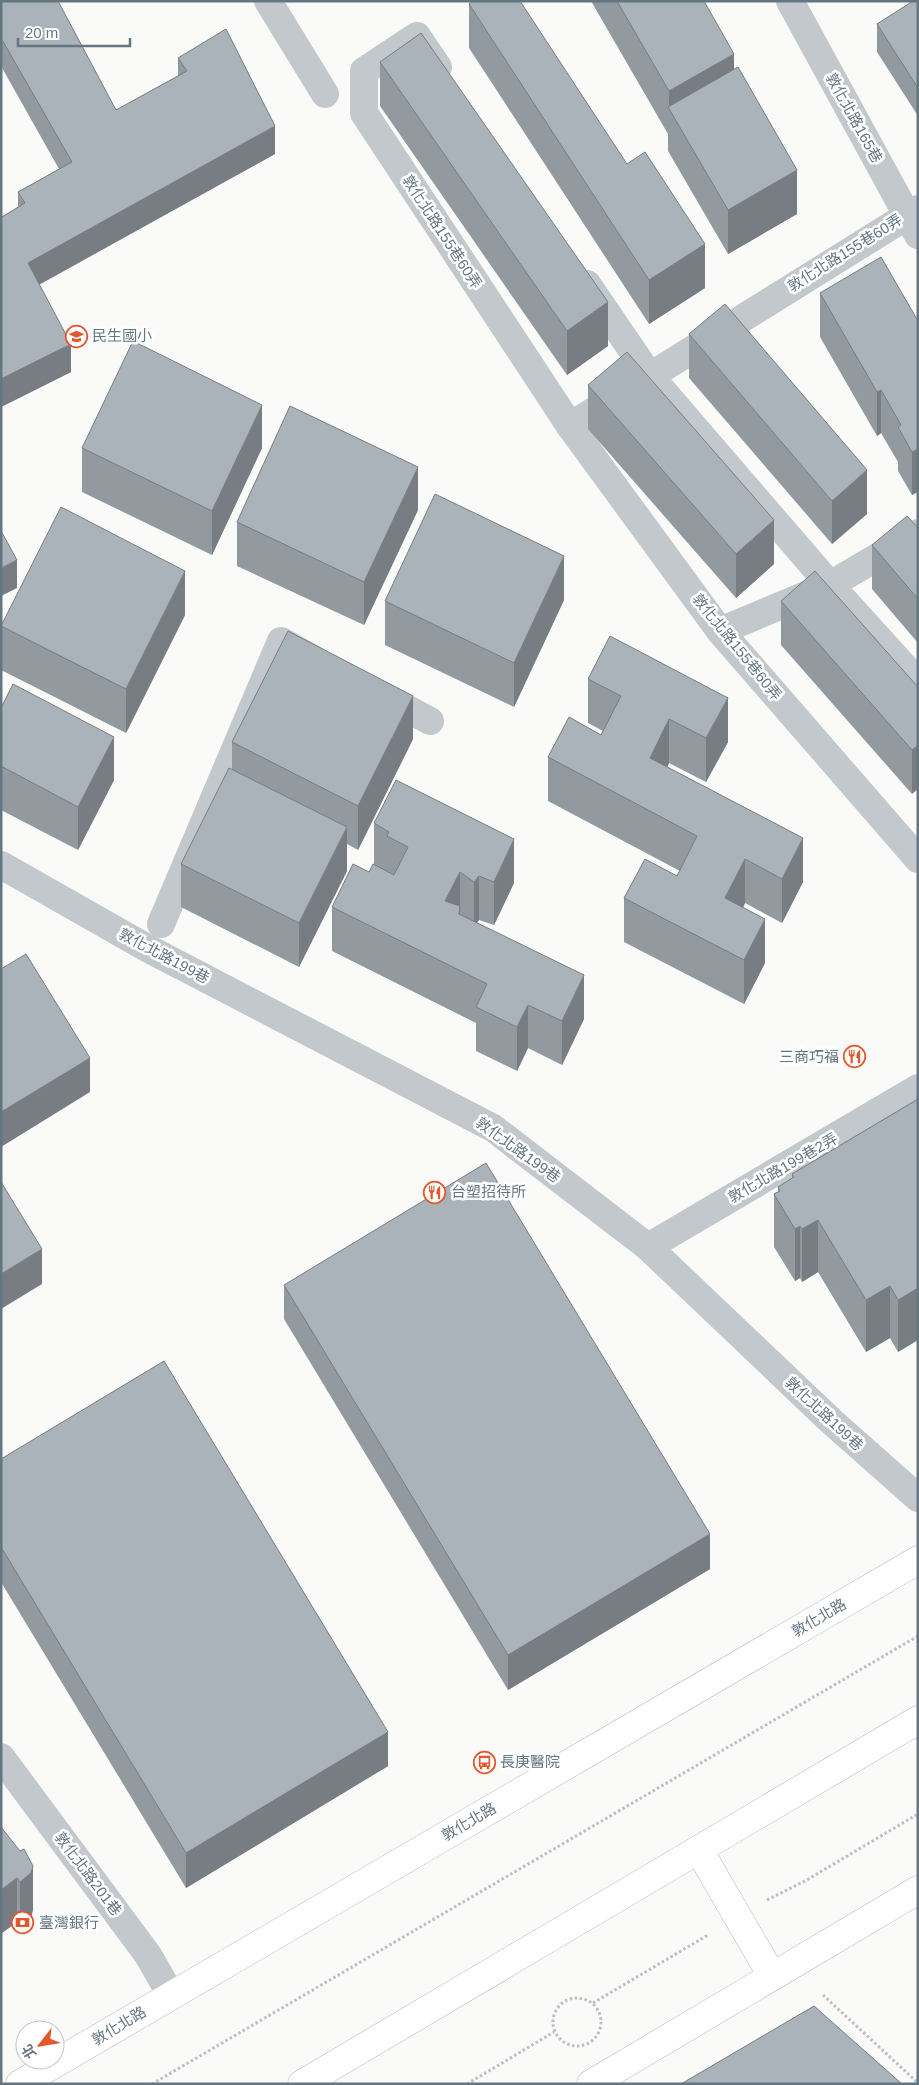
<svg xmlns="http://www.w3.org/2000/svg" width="919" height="2085" viewBox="0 0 919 2085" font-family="Arial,'Noto Sans TC',sans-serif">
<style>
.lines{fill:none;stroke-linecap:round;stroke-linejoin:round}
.major-casing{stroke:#b5babe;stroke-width:29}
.path{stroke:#bbbfc2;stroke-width:3;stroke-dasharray:2.5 2.5;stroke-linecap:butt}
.minor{stroke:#c3c8cc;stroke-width:28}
.major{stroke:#fff;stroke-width:28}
.wall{fill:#929a9f}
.shaded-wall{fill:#777d82}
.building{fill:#aab3b9;stroke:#777d82}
.labels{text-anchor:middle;stroke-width:5;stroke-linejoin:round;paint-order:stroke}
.street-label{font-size:15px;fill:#657683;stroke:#fff}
.poi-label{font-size:15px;fill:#657683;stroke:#fff;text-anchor:start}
</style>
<rect width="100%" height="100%" fill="#fafaf8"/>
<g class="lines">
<defs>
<g id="major">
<path d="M 699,1850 L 772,1976"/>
<path d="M 20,2084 L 918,1560"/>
<path d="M 302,2084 L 918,1720"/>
<path d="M 591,2084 L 918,1890"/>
</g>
</defs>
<!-- major casing -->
<use href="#major" class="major-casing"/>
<!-- path -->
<g class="path">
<path d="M 767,1900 L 805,1881 L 918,1814"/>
<path d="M 823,1995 L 918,2083"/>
<circle cx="577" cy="2022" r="24"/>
<path d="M 593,2003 L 708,1935"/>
<path d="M 152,2084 L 918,1636"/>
<path d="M 467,2084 L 554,2032"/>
</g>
<!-- minor -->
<g class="minor">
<path d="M 268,1 L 325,94"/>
<path d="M 790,1 L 918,235"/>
<path d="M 438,67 L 417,36 L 364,71 L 364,113 L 570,426 L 720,631 L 918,859"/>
<path d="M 587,284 L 649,375 L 830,585 L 918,682"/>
<path d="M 570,426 L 918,209"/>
<path d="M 720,631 L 830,585 L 918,533"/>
<path d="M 380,694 L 430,721"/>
<path d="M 1,865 L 147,948 L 493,1128 L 648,1247 L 831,1421 L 918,1498"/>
<path d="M 161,924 L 281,641 L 315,660"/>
<path d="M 648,1247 L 918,1088"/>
<path d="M 1,1757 L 148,1955 L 171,1995"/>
</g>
<!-- major -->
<use href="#major" class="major"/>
</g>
<!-- wall -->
<g class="wall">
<path d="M 1,1 L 116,110 L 178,76 L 178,58 L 275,154 L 39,284 L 71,372 L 1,407 L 1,216 L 2,217 L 18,207 L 18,192 L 59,169 L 1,66 Z"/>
<path d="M 591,1 L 704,1 L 797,214 L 728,254 L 668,151 L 668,134 Z"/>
<path d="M 918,1 L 918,116 L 877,52 L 877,24 Z"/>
<path d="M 469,4 L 705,288 L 649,324 L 469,48 Z"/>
<path d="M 380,62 L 608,346 L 567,375 L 380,106 Z"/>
<path d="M 820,293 L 918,321 L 912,495 L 898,471 L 898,462 L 881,433 L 877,436 L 820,337 Z"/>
<path d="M 689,334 L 867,514 L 832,544 L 689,378 Z"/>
<path d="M 588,385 L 774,564 L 736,598 L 588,429 Z"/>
<path d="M 82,448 L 262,448 L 212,555 L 82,492 Z"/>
<path d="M 418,510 L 364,625 L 237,566 L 237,522 Z"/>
<path d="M 918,528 L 918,643 L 872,589 L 872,545 Z"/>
<path d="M 564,600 L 514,707 L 385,645 L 385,601 Z"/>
<path d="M 781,601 L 918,687 L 912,794 L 781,645 Z"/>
<path d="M 185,615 L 126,733 L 1,670 L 1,626 Z"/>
<path d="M 588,679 L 728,742 L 706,782 L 669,763 L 667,767 L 803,882 L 782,923 L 745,903 L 743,908 L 765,963 L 744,1004 L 624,942 L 624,898 L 677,876 L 680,871 L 548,801 L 548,757 L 601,735 L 603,731 L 588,723 Z"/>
<path d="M 1,708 L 114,780 L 78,850 L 1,810 Z"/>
<path d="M 413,739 L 358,850 L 347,844 L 347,871 L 299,967 L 181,907 L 181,864 L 232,770 L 232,742 Z"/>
<path d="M 374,823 L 514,883 L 494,925 L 479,920 L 477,923 L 584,1019 L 562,1065 L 528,1048 L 517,1071 L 476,1051 L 476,1023 L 332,951 L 332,907 L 369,872 L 374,864 Z"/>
<path d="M 918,1099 L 918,1340 L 898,1352 L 890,1338 L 866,1352 L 818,1272 L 802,1282 L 800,1278 L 795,1281 L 774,1247 L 774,1194 L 778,1192 L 778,1187 L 792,1178 L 792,1174 Z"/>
<path d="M 284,1285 L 710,1569 L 508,1690 L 284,1319 Z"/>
<path d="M 1,1459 L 388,1766 L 186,1888 L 1,1582 Z"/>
<path d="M 1,1827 L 33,1910 L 31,1917 L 20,1926 L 17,1922 L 2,1933 L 2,1960 Z"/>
</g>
<!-- shaded-wall -->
<g class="shaded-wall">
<path d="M 734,54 L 734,98 L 669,108 L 669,91 Z"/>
<path d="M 275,126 L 275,154 L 28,291 L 28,263 Z"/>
<path d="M 797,170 L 797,214 L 728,254 L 728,210 Z"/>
<path d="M 705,244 L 705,288 L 649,324 L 649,280 Z"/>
<path d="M 608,302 L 608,346 L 567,375 L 567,331 Z"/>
<path d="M 71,344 L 71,372 L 1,407 L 1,379 Z"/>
<path d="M 881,390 L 881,433 L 877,436 L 877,392 Z"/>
<path d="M 262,405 L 262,448 L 212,555 L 212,511 Z"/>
<path d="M 918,449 L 918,492 L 912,495 L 912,452 Z"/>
<path d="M 418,467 L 418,510 L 364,625 L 364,582 Z"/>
<path d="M 867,470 L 867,514 L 832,544 L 832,501 Z"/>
<path d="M 774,520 L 774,564 L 736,598 L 736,554 Z"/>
<path d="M 564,556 L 564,600 L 514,707 L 514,663 Z"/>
<path d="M 17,560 L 17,588 L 1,596 L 1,568 Z"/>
<path d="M 185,571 L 185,615 L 126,733 L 126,689 Z"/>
<path d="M 413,696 L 413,739 L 358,850 L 358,806 Z"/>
<path d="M 728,698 L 728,742 L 706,782 L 706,738 Z"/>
<path d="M 669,719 L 669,763 L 650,802 L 650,758 Z"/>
<path d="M 114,737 L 114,780 L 78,850 L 78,807 Z"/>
<path d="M 918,745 L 918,789 L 912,794 L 912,750 Z"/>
<path d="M 347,827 L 347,871 L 299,967 L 299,923 Z"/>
<path d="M 803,838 L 803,882 L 782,923 L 782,879 Z"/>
<path d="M 514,839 L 514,883 L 494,925 L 494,882 Z"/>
<path d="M 745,859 L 745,903 L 725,942 L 725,898 Z"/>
<path d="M 460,872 L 460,910 L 460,906 L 460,950 L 445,901 Z"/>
<path d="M 479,876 L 479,920 L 474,926 L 474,882 Z"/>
<path d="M 765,919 L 765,963 L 744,1004 L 744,960 Z"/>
<path d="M 584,975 L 584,1019 L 562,1065 L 562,1021 Z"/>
<path d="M 528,1005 L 528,1048 L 517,1071 L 517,1027 Z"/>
<path d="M 90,1058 L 90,1092 L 1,1147 L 1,1112 Z"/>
<path d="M 818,1220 L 818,1272 L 802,1282 L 802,1229 Z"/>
<path d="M 800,1226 L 800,1278 L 795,1281 L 795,1229 Z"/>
<path d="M 42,1249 L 42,1284 L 1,1309 L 1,1274 Z"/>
<path d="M 890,1286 L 890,1338 L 866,1352 L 866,1300 Z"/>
<path d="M 918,1288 L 918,1340 L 898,1352 L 898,1300 Z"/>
<path d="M 710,1534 L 710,1569 L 508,1690 L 508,1655 Z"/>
<path d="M 388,1732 L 388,1766 L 186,1888 L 186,1853 Z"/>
<path d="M 33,1866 L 33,1910 L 31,1917 L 20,1926 L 20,1882 Z"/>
<path d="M 17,1878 L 17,1922 L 2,1933 L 1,1960 L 1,1890 Z"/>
</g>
<!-- building -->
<g class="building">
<path d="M 1,1 L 58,1 L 116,110 L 187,71 L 178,58 L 226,29 L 275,126 L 28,263 L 71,344 L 1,379 L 1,216 L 2,217 L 25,203 L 18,192 L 72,162 L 1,38 Z"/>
<path d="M 473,1 L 520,1 L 627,164 L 645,152 L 705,244 L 649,280 L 469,4 Z"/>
<path d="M 617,1 L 704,1 L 734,54 L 669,91 Z"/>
<path d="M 913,1 L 918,1 L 918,88 L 877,24 Z"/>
<path d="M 421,33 L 608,302 L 567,331 L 380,62 Z"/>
<path d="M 738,67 L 797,170 L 728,210 L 668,107 Z"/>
<path d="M 881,257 L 918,321 L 918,449 L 912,452 L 898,427 L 901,425 L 881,390 L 877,392 L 820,293 Z"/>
<path d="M 725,304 L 867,470 L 832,501 L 689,334 Z"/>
<path d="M 133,341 L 262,405 L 212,511 L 82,448 Z"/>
<path d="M 627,352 L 774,520 L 736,554 L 588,385 Z"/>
<path d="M 290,406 L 418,467 L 364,582 L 237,522 Z"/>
<path d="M 435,494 L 564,556 L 514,663 L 385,601 Z"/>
<path d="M 61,507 L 185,571 L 126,689 L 1,626 Z"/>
<path d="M 907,516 L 918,528 L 918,599 L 872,545 Z"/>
<path d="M 1,531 L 17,560 L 1,568 Z"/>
<path d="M 815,571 L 918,687 L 918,745 L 912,750 L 781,601 Z"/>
<path d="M 288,631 L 413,696 L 358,806 L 232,742 Z"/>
<path d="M 610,636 L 728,698 L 706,738 L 669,719 L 650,758 L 803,838 L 782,879 L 745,859 L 725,898 L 765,919 L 744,960 L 624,898 L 645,859 L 677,876 L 697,836 L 548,757 L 569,717 L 601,735 L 621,696 L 588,679 Z"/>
<path d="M 13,684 L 114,737 L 78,807 L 1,766 L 1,708 Z"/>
<path d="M 229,768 L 347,827 L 299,923 L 181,864 Z"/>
<path d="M 396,780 L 514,839 L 494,882 L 479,876 L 474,882 L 460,872 L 445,901 L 460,906 L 459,914 L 584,975 L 562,1021 L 528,1005 L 517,1027 L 476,1007 L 487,984 L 332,907 L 353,864 L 369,872 L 373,864 L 394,875 L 408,847 L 387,836 L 389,832 L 374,823 Z"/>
<path d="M 26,954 L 90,1058 L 1,1112 L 1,969 Z"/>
<path d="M 918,1099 L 918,1288 L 898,1300 L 890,1286 L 866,1300 L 818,1220 L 802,1229 L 800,1226 L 795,1229 L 774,1194 L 780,1191 L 778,1187 L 794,1177 L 792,1174 Z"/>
<path d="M 486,1163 L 710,1534 L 508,1655 L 284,1285 Z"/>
<path d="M 1,1182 L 42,1249 L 1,1274 Z"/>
<path d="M 164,1361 L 388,1732 L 186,1853 L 1,1547 L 1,1459 Z"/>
<path d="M 1,1827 L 20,1851 L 24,1849 L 33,1866 L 31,1873 L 20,1882 L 17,1878 L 1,1890 Z"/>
<path d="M 814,2006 L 902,2084 L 681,2084 Z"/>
</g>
<!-- icons -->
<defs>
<symbol id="school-ring" viewBox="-11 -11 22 22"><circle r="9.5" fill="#fff" stroke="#e4572e" stroke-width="1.5"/><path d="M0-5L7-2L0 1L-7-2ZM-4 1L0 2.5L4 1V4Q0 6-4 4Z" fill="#e4572e"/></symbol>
<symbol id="restaurant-ring" viewBox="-11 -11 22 22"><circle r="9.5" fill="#fff" stroke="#e4572e" stroke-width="1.5"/><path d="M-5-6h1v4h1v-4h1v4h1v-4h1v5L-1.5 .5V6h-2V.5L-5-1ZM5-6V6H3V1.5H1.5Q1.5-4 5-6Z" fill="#e4572e"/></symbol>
<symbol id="bus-ring" viewBox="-11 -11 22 22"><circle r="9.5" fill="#fff" stroke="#e4572e" stroke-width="1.5"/><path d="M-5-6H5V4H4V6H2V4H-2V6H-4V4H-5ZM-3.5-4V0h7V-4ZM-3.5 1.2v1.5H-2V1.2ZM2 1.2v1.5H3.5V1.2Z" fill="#e4572e"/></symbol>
<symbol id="bank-ring" viewBox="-11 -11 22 22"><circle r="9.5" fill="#fff" stroke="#e4572e" stroke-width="1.5"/><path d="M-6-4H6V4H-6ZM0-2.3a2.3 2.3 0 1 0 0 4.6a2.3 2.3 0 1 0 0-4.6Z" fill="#e4572e"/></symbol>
</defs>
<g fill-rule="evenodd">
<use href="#school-ring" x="64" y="324" width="25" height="25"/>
<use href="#restaurant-ring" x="842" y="1044" width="25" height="25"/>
<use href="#restaurant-ring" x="422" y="1180" width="25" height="25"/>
<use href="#bus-ring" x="472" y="1750" width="25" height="25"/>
<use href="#bank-ring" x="10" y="1910" width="25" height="25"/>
</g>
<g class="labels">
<!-- street labels -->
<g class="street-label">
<text transform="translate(854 118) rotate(61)" y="5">敦化北路165巷</text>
<text transform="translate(442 232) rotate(57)" y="5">敦化北路155巷60弄</text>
<text transform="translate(845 253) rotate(-32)" y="5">敦化北路155巷60弄</text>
<text transform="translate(737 647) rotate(51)" y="5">敦化北路155巷60弄</text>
<text transform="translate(164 956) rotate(28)" y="5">敦化北路199巷</text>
<text transform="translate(518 1150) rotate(36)" y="5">敦化北路199巷</text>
<text transform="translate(783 1168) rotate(-30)" y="5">敦化北路199巷2弄</text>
<text transform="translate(824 1414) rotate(43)" y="5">敦化北路199巷</text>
<text transform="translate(819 1618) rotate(-30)" y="5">敦化北路</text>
<text transform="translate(469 1822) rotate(-30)" y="5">敦化北路</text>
<text transform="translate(88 1874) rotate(53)" y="5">敦化北路201巷</text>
<text transform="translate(119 2026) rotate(-31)" y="5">敦化北路</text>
</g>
<!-- poi labels -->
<g class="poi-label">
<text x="92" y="341">民生國小</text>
<text x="839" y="1062" text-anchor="end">三商巧福</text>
<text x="451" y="1197">台塑招待所</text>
<text x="500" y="1767">長庚醫院</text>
<text x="39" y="1928">臺灣銀行</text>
</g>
</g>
<!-- border -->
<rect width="919" height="2085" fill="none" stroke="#657683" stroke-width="5"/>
<!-- north arrow -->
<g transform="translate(40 2045) rotate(239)"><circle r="24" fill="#ffffff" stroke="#c1c8cd"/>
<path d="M0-4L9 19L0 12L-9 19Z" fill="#e4572e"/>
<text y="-8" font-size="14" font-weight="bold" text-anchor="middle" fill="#657683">北</text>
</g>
<!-- scale -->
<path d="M18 38v8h112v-8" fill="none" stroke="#657683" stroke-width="2.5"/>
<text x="25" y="38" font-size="15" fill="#657683" stroke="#ffffff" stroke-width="4" paint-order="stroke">20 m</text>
</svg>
